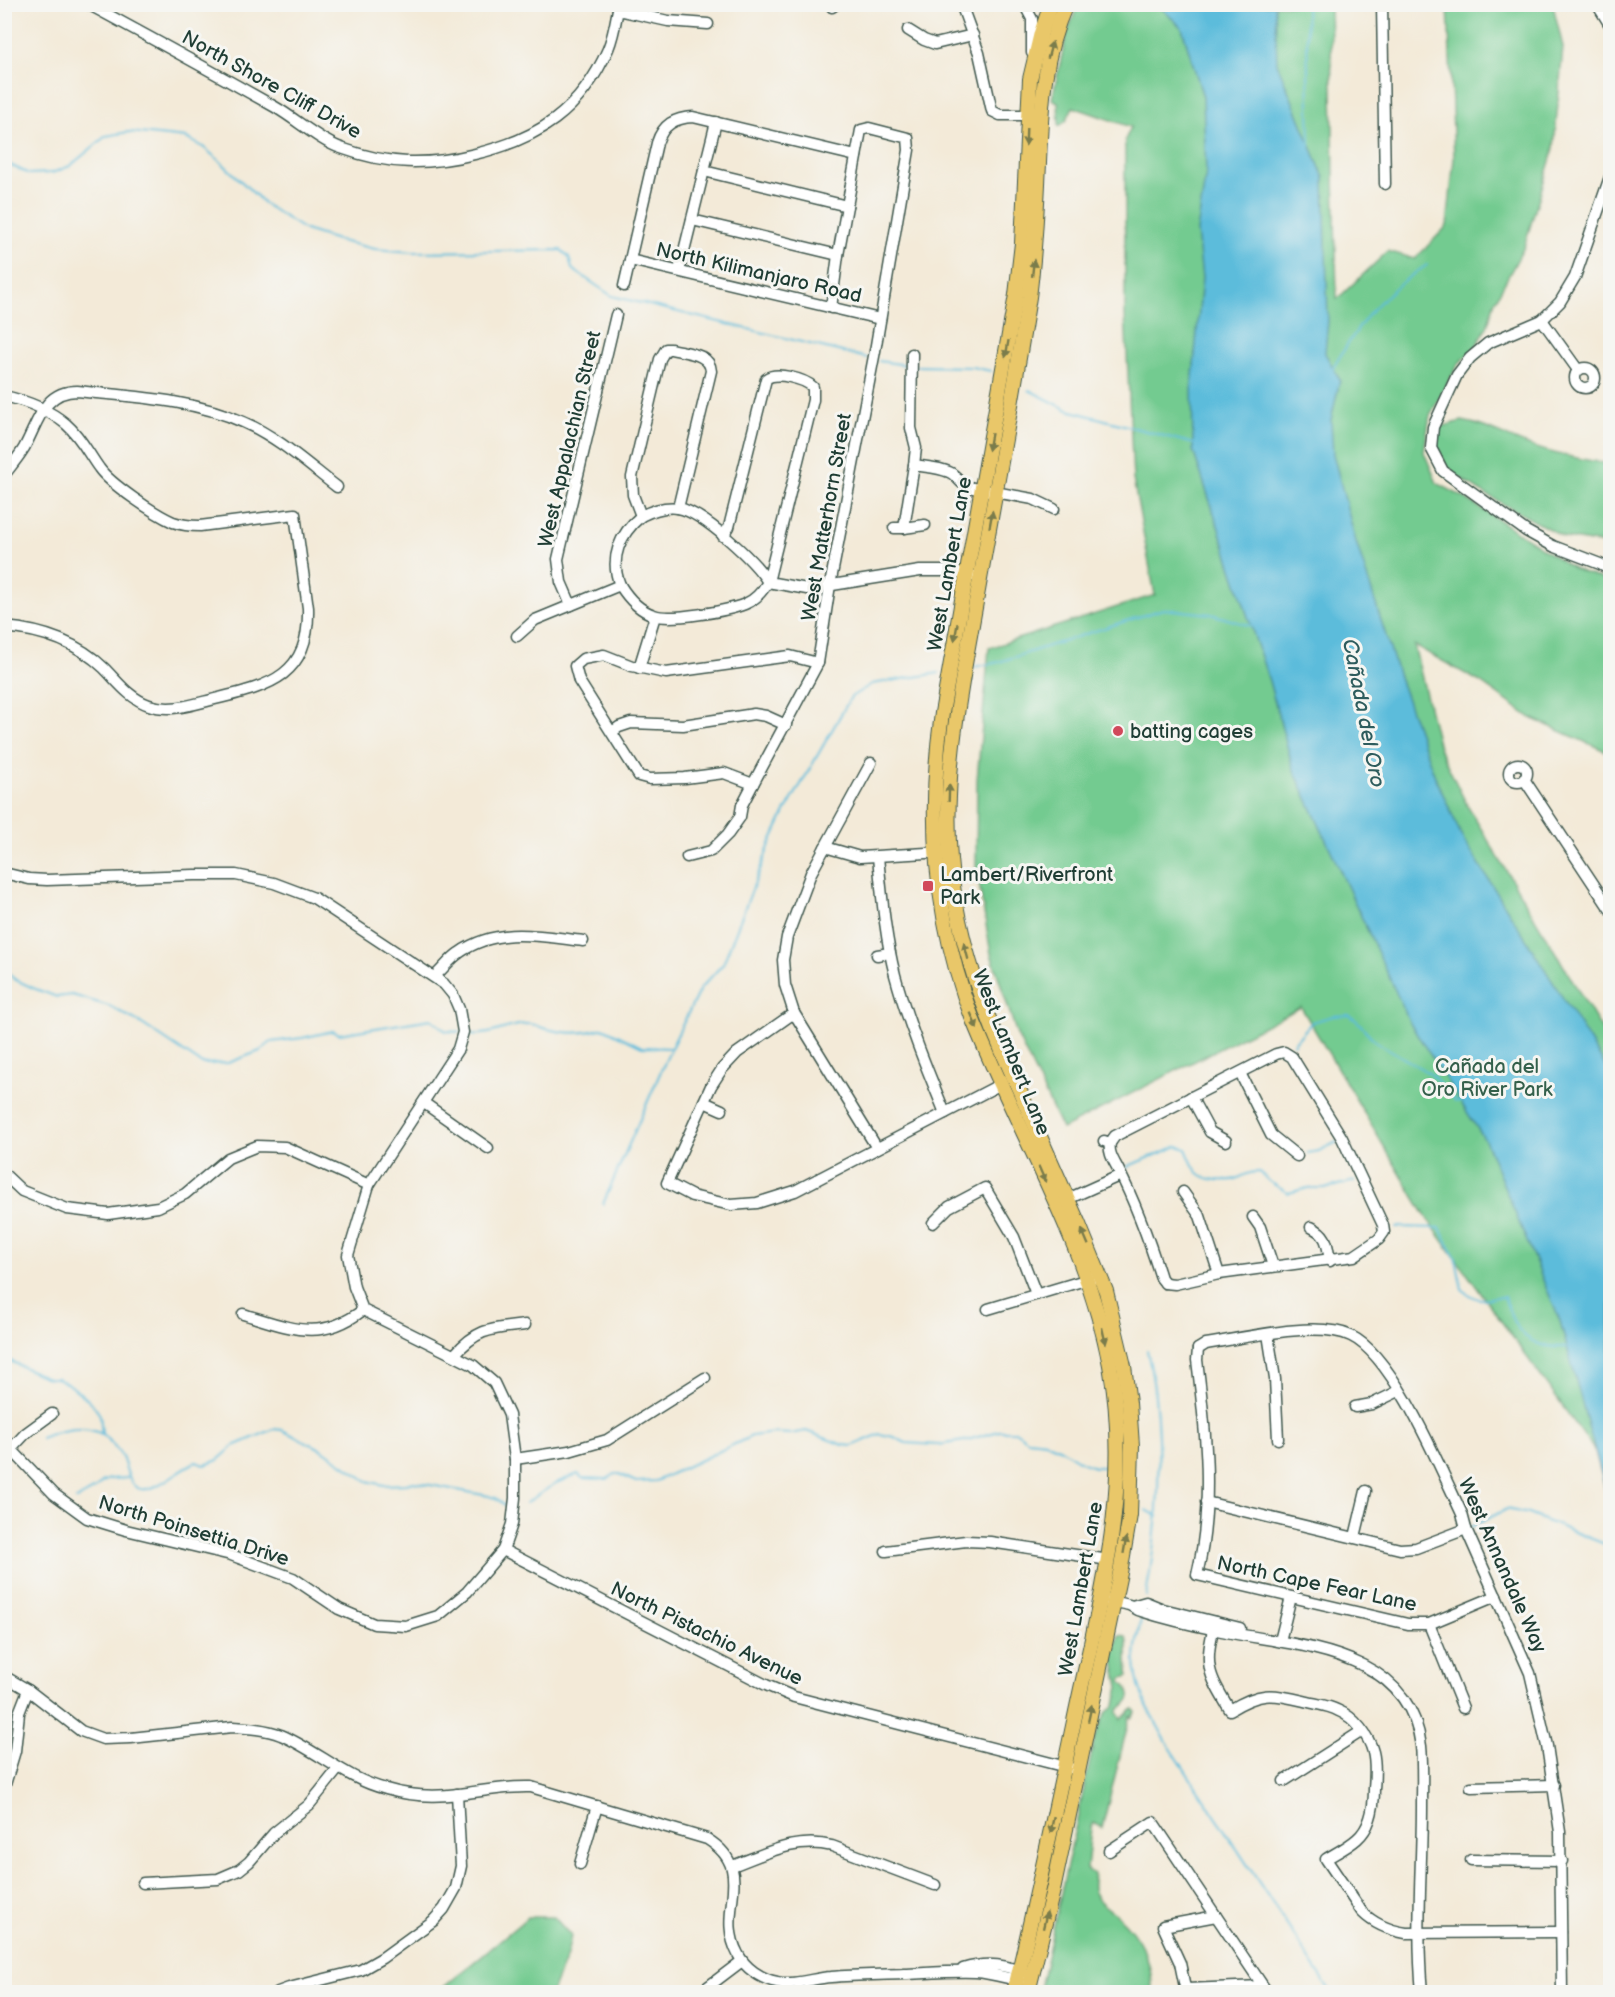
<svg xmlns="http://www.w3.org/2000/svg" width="1615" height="1997" viewBox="0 0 1615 1997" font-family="'Balsamiq Sans',sans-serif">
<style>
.green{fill:#73cb90;stroke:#498462;stroke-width:1.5}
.water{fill:#5cbcdb;stroke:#3e7c88;stroke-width:1.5}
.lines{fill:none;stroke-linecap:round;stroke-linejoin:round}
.stream{stroke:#5cbcdb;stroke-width:2}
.minor-casing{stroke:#3f574d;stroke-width:13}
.major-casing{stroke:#3f574d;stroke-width:16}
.minor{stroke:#fff;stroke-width:10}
.major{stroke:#e9c769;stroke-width:14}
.oneway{fill:#7a7b4c}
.poi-dot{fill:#d1495b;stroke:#f6f6f2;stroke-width:2}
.labels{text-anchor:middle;stroke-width:6;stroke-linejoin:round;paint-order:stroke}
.street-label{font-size:20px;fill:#1f3d34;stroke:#f6f6f2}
.poi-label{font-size:20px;fill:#1f3d34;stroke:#f6f6f2;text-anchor:start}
.park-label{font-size:20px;fill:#34604b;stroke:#f6f6f2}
.water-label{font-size:21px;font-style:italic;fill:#2e5d5e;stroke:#f6f6f2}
</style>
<rect width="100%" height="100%" fill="#f6f6f2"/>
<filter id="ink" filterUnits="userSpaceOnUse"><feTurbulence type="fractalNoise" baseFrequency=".0167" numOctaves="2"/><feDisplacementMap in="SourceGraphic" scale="12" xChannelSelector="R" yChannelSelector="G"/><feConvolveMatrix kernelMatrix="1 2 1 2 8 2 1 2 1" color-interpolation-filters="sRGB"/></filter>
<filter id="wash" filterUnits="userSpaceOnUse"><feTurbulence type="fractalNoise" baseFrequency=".008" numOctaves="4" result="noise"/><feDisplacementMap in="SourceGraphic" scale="24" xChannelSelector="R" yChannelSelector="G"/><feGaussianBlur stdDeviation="1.35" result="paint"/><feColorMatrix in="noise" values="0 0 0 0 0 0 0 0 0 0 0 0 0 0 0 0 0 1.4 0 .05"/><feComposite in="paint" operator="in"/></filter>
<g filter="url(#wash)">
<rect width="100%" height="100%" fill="#f3ead8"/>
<!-- green -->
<g class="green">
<path d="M 1078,5 L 1330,5 L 1337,299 L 1388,251 L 1415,259 L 1447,226 L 1454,158 L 1448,5 L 1553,5 L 1563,47 L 1554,148 L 1524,247 L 1495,301 L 1487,327 L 1474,350 L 1459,363 L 1430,415 L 1424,452 L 1437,483 L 1465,498 L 1574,569 L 1610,582 L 1610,753 L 1531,718 L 1480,682 L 1414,645 L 1439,748 L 1468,807 L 1610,1043 L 1610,1472 L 1426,1217 L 1301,1007 L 1062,1129 L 1017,1035 L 991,954 L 976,866 L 977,780 L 989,648 L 1155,595 L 1133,479 L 1125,313 L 1125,140 L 1131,127 L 1073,107 L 1066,121 L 1059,126 L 1058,102 L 1052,99 L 1067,33 Z"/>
<path d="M 1462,421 C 1487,425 1505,437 1528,445 C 1555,455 1582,459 1610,464 L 1610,545 L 1565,538 L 1480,491 L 1448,470 L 1437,446 L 1439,427 Z"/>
<path d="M 1119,1635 L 1126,1636 C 1129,1649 1125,1661 1129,1676 L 1122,1678 L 1121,1682 C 1137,1695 1130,1701 1117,1711 L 1121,1719 L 1133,1709 L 1136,1712 L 1132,1718 L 1130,1716 L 1102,1828 L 1094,1823 L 1091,1827 L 1087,1869 L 1094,1874 C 1093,1883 1091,1889 1096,1896 C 1100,1904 1110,1909 1117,1915 C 1140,1935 1153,1962 1152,1992 L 1042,1992 L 1041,1984 L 1095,1738 L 1105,1714 L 1115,1705 L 1119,1687 L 1113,1656 Z"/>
<path d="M 528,1917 L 554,1917 L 571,1936 L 567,1955 L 552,1992 L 438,1992 Z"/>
</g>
<!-- water -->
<path class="water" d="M 1158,5 L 1275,5 L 1277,63 L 1324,178 L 1328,321 L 1325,353 L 1340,380 L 1331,420 L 1333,454 L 1356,542 L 1402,686 L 1434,774 L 1463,839 L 1610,1073 L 1610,1507 L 1560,1321 L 1485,1140 L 1411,1025 L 1293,768 L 1269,681 L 1193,450 L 1192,386 L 1202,278 L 1197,231 L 1206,172 L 1203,97 L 1182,28 Z"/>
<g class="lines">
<!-- stream -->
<g class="stream">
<path d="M 1306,4 L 1310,146"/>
<path d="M 4,162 L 29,174 L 52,173 L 70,166 L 106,136 L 129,132 L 186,138 L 203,147 L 221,162 L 266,205 L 305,230 L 340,241 L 375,249 L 413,252 L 561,250 L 569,257 L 572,269 L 612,296 L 867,358"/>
<path d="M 879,361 L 906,365"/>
<path d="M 916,366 L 972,367 L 991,371"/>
<path d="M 1333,368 C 1361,321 1379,295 1427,265"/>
<path d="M 1029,390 L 1068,410 L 1194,444"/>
<path d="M 974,667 L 999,662 L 1163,609 L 1211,614 L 1251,626"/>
<path d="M 4,968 L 14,979 L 33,988 L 57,997 L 72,995 L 109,1006 L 139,1022 L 202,1064 L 228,1063 L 260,1051 L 271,1042 L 302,1038 L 333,1031 L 339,1034 L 431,1019 L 446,1031 L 460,1032"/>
<path d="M 465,1033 C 487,1039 507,1024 529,1024 C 535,1024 541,1028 547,1029 C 566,1034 585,1034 603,1028 L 642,1047 L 671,1048"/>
<path d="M 1293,1044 L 1312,1022 L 1333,1016 L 1349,1015 L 1357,1021 L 1375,1041 L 1432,1075 L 1455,1101 L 1461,1102"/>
<path d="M 1308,1153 L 1319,1151 L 1337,1142"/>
<path d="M 1126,1167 L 1178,1146 L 1186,1149 C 1194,1167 1195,1178 1217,1180 C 1224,1180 1231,1181 1236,1179 C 1245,1175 1249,1172 1259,1172 L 1270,1182 L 1288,1193 L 1308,1188 L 1328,1188 L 1354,1181"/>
<path d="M 603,1204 L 671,1048 L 700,989 L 723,964 L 770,844 L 785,812 L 851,697 L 872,684 L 939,673"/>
<path d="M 1396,1227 L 1440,1228 L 1456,1259 L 1462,1289 C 1482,1305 1481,1297 1504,1297 C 1508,1305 1510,1316 1515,1324 C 1528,1345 1546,1348 1569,1347"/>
<path d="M 4,1358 L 38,1374 L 48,1378 L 57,1378 L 70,1385 L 91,1402 L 100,1415 L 102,1434 C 108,1440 117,1447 121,1455 C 129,1471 128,1499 156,1486 C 170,1479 182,1468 196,1462 L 205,1465 L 218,1460 L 234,1446 L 274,1429 L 282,1430 L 323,1450 L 367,1481 L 384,1485 L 406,1484 L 414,1482 L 489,1496 L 496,1498 L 505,1505"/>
<path d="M 41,1438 C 60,1430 83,1425 102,1434"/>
<path d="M 76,1500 L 95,1489 L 102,1482 L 110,1479 L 128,1478"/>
<path d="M 526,1503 L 556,1483 L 578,1474 L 582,1478 L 607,1479 L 615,1474 L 619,1474 L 636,1482 L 656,1481 L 752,1436 L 774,1433 L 790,1434 L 806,1431 L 843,1445 L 852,1446 L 880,1434 L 894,1437 L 906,1443 L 938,1445 L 964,1441 L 999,1431 L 1015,1431 L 1028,1440 L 1046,1442 L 1061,1449 L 1085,1464 L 1095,1467 L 1107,1467"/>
<path d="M 1146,1510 L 1158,1516"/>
<path d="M 1471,1527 L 1507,1509 L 1528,1514 L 1610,1546"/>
<path d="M 1146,1596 C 1156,1539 1160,1494 1158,1437 C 1157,1407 1154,1379 1147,1350"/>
<path d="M 1141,1619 C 1138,1636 1133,1654 1136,1671 C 1139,1696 1155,1720 1166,1741 L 1331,1992"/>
</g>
</g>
</g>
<g filter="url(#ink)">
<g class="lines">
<defs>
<g id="minor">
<path d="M 88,4 C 151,38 213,72 275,107 C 296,119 320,141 341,148 C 388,165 426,166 475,154 C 538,139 581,111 608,49 C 614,35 616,19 619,4"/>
<path d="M 961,4 L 979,53 L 992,111 L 1000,115 L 1027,115"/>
<path d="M 1024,4 L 1032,19 L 1032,53"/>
<path d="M 1382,4 L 1385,184"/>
<path d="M 1597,4 L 1610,25"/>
<path d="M 832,7 L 836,4"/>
<path d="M 618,10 L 668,21 L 708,24"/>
<path d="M 908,30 L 924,40 L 935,44 L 973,35"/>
<path d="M 704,171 L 847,206"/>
<path d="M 1610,177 L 1575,277 L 1560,302 L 1542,320 L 1488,343 L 1470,358 L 1457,375 L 1433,427 L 1431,448 L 1443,471 L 1526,531 L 1553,546 L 1600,564 L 1610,570"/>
<path d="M 692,220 L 838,255"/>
<path d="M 630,260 L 880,319"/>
<path d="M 679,271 L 716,122"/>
<path d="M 624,286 L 657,143 C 663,124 675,118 693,117 L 856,156"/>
<path d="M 1542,320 L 1578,370"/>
<path d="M 912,354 L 911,428 L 916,448 L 914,465"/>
<circle cx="1585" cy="378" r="10"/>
<path d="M 4,396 C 27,401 48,409 66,424 C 81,437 88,453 99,468 C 110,484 155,514 173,522 C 182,525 191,526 200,526 L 295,514 L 308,608 C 310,678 268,686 211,700 C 191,705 170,712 149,705 C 129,698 118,682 104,668 C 77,642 41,630 4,627"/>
<path d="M 4,475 C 11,466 18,458 24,448 C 38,423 43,391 77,391 C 132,397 192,399 243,422 C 278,437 307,464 337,487"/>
<path d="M 641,516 C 653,510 665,506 678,508 C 703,512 755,561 768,582"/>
<path d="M 894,528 L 904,528 L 914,465 C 925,467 938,467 949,472 C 957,475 959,483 968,487 L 1033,499 L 1054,509"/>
<path d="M 904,528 L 925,525"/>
<path d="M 723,536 L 729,527 L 766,379 C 776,371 804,379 813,387 L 813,400 L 768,582"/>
<path d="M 620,585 C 609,558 620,534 641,516 L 633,495 L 632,477 L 660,359 L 666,349 L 671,349 C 686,353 710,353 711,371 L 678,508"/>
<path d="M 571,605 L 561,582 L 558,559 L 616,315"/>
<path d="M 517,636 L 535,620 L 620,585 C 628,598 638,610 654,615 C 670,621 728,611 745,604 C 755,600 762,592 768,582 L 807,589 L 920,571 L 946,571 L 974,576"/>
<path d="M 639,668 L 655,616"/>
<path d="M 612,732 L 619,727 L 631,723 L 683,725 L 754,714 L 766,716 L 786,725"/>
<path d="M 871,763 L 811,873 L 787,937 L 783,960 L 785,985 L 794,1013 L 877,1148"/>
<circle cx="1518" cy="773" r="9"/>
<path d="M 1524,779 L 1610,909"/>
<path d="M 753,784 L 724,773 L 685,778 L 650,779 L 639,776 L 579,681 L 575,666 L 583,659 L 604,655 L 632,666 L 666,673 L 790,656 L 818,663"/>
<path d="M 825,847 L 860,857 L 943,852"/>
<path d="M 687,857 L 711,851 L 728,834 L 740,817 L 742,805 L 753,784 L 818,663 L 830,585 L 875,351 L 909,150 L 908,138 L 869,128 L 861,130 L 838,255 L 831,308"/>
<path d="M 878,857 C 882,897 885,936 895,975 C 908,1023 926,1067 945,1113"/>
<path d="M 4,873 L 29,879 L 47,880 L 194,875 L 236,875 L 274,883 L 314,898 L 444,984 L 453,995 L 459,1009 L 463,1032 L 458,1049 L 369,1185 L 348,1255 L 354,1287 L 363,1310 L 473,1365 L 494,1383 L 509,1415 L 515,1459 L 515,1498 L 512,1524 L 503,1550 L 467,1592 L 438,1616 L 406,1626 L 374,1624 L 339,1609 L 293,1578 L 231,1555 L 126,1530 L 87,1518 L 54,1494 L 11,1449 L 4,1444"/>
<path d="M 877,955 L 890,953"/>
<path d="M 435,976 C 443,969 450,959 459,953 C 497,926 540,936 583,941"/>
<path d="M 794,1013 L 737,1053 L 722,1069 L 711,1086 L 667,1183 L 692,1196 L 731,1205 L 757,1203 L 795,1191 L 1001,1084"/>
<path d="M 1240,1073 L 1271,1135 L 1297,1156"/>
<path d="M 1191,1097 L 1210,1132 L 1226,1141"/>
<path d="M 704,1102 L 722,1110"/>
<path d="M 424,1103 L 488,1148"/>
<path d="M 1104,1141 L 1110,1143 L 1115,1136 L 1276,1054 L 1284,1052 L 1292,1057 L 1342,1138 L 1383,1225 L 1384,1232 L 1379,1239 L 1354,1256 L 1219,1274 L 1175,1284 L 1165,1283"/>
<path d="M 1110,1143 C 1108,1153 1114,1161 1118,1169 C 1136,1204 1149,1240 1161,1278 L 1165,1283"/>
<path d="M 4,1174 L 22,1191 L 67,1209 L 108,1214 L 158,1207 L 185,1194 L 228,1158 L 257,1146 L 285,1147 L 369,1185"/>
<path d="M 1183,1192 L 1200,1216 L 1219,1274"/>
<path d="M 1061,1202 L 1121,1175"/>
<path d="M 1253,1217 L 1260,1227 L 1273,1266"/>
<path d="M 933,1223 L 949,1207 L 985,1188 L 1014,1237 L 1036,1294"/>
<path d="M 1311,1227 C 1328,1235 1327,1244 1330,1261"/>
<path d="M 988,1309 L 1092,1278"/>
<path d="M 243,1314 C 290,1328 320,1343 363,1310"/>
<path d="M 1268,1334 L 1275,1379 L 1278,1439"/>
<path d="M 1198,1349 L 1206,1344 C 1243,1338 1318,1320 1351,1336 C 1394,1356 1441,1470 1462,1514 L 1466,1529 L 1530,1673 L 1547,1746 L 1560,1832 L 1562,1992"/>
<path d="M 1198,1349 L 1197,1360 C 1206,1431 1214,1504 1197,1575 L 1408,1624 L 1429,1624 L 1496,1596"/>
<path d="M 454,1355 C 478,1328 490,1329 525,1325"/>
<path d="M 1355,1407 L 1372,1404 L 1399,1391"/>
<path d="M 11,1449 L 26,1433 L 52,1414"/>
<path d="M 515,1459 L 569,1451 L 607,1440 L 705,1378"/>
<path d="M 1206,1502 L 1400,1549 L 1416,1548 L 1466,1529"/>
<path d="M 1355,1537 L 1366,1491"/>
<path d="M 503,1550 L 766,1685 L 794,1697 L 1078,1770"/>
<path d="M 886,1551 L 966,1541 L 990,1542 L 1109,1560"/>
<path d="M 1107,1600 C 1114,1602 1122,1603 1129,1605 C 1134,1607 1137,1610 1141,1611 C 1166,1619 1192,1625 1217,1630 C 1293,1647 1409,1646 1421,1746 C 1423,1766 1422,1786 1422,1806 C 1422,1868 1416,1930 1422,1992"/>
<path d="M 1132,1606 L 1146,1602 L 1163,1609 L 1240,1628"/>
<path d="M 1215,1622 C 1204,1665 1207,1672 1230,1710 C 1259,1692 1271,1693 1304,1701 C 1315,1704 1328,1705 1339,1711 C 1354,1717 1369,1736 1373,1752 C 1376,1764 1375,1777 1374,1789 C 1374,1807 1371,1827 1357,1839 C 1348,1847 1336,1853 1326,1859 L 1362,1912 C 1374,1924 1388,1930 1406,1933 L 1561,1932"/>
<path d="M 1429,1624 L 1463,1708"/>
<path d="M 1280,1641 L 1291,1597"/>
<path d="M 4,1676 L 28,1690 L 81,1731 L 103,1739 L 131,1738 L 232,1727 C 248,1728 265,1729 281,1735 C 318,1751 346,1779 386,1789 C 409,1796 435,1797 459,1794 C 483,1791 506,1786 531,1787 L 707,1839 C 759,1871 714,1910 738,1954 C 745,1968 761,1979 777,1982 C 795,1986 813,1978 831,1977 C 855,1975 879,1975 904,1974 C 928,1973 953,1971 976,1972 C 990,1973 1003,1977 1017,1980 L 1024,1978"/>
<path d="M 1284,1781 L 1362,1731"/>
<path d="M 1471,1787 L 1554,1785"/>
<path d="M 4,1788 L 15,1751 L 19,1713 L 28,1690"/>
<path d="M 1109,1851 L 1153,1822 L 1267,1992"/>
<path d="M 1471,1860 L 1562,1861"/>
<path d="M 580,1864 L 597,1806"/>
<path d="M 732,1866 C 765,1854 795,1837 832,1846 L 935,1885"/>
<path d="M 143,1883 L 218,1879 L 239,1870 L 249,1862 L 274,1833 L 309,1805 L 338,1769"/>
<path d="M 963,1969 C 984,1962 1006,1964 1026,1974"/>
<path d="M 1187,1989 L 1262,1986"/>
<path d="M 278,1992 L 289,1988 L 361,1970 L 382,1958 L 433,1921 L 444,1909 L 456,1888 L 461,1866 L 457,1794"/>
<path d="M 701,1992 L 742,1961"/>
<path d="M 1186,1992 L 1180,1963 L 1163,1926 L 1216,1916"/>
</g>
<g id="major">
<path d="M 1014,1992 C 1037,1898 1057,1802 1077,1707 C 1102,1591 1132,1486 1110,1365 C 1087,1243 1019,1135 973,1020 C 935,922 927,817 942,713 L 1016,295 L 1022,243 L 1030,79 L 1041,33 L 1051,4"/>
<path d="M 1028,1992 L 1054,1886 L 1120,1573 L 1130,1515 L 1132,1446 L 1129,1403 L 1124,1366 L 1106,1291 L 1078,1222 L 1002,1051 C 976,990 955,926 950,859 C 943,772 961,687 976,602 C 994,500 1013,399 1029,297 C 1035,252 1037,208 1039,163 C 1041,108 1043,55 1066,4"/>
</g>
</defs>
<!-- minor casing -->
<use href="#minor" class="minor-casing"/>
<!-- major casing -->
<use href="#major" class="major-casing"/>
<!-- minor -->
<use href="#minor" class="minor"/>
<!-- major -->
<use href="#major" class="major"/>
</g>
<!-- one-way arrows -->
<defs><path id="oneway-solid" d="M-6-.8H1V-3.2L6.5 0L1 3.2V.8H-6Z" transform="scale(1.5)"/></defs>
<g class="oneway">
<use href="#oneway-solid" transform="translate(1050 50) rotate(-75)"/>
<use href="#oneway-solid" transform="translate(1026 137) rotate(92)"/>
<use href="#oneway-solid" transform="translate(1033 268) rotate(-84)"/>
<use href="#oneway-solid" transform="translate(1007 349) rotate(100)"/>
<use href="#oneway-solid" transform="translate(990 442) rotate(100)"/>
<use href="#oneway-solid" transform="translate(991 519) rotate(-80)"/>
<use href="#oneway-solid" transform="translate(956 632) rotate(100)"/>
<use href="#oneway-solid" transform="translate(949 793) rotate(-88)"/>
<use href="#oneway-solid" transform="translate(966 951) rotate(-105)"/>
<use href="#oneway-solid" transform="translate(974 1021) rotate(68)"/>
<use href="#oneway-solid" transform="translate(1042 1174) rotate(66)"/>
<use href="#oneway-solid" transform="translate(1085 1237) rotate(-113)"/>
<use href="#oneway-solid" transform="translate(1104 1336) rotate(77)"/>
<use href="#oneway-solid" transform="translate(1125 1545) rotate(-80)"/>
<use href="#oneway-solid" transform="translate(1090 1713) rotate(-78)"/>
<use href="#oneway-solid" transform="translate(1052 1825) rotate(102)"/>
<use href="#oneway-solid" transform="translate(1045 1920) rotate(-77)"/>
</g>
</g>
<!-- markers -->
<g class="poi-dot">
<circle cx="1118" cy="731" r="6"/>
<rect x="922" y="880" width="12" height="12" rx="3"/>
</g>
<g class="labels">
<!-- street labels -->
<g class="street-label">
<text transform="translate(272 84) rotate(29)" y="7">North Shore Cliff Drive</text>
<text transform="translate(759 272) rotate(13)" y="7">North Kilimanjaro Road</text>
<text transform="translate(569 439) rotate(-77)" y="7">West Appalachian Street</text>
<text transform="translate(826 517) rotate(-80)" y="7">West Matterhorn Street</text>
<text transform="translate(949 564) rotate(-80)" y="7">West Lambert Lane</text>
<text transform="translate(1012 1052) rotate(68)" y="7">West Lambert Lane</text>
<text transform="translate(194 1530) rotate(17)" y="7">North Poinsettia Drive</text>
<text transform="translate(1503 1565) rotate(66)" y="7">West Annandale Way</text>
<text transform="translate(1317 1583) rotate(12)" y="7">North Cape Fear Lane</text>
<text transform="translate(1080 1589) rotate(-80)" y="7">West Lambert Lane</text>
<text transform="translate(707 1633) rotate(26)" y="7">North Pistachio Avenue</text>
</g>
<!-- poi labels -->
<g class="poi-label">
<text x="1130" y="738">batting cages</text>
<text x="940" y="881">Lambert/Riverfront<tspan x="940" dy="23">Park</tspan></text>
</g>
<!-- park labels -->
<g class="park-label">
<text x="1487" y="1073">Cañada del<tspan x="1487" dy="23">Oro River Park</tspan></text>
</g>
<!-- water labels -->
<g class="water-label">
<text transform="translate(1364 713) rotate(79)" y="7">Cañada del Oro</text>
</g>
</g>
<!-- margin -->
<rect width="1615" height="1997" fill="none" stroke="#f6f6f2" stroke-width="24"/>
</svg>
